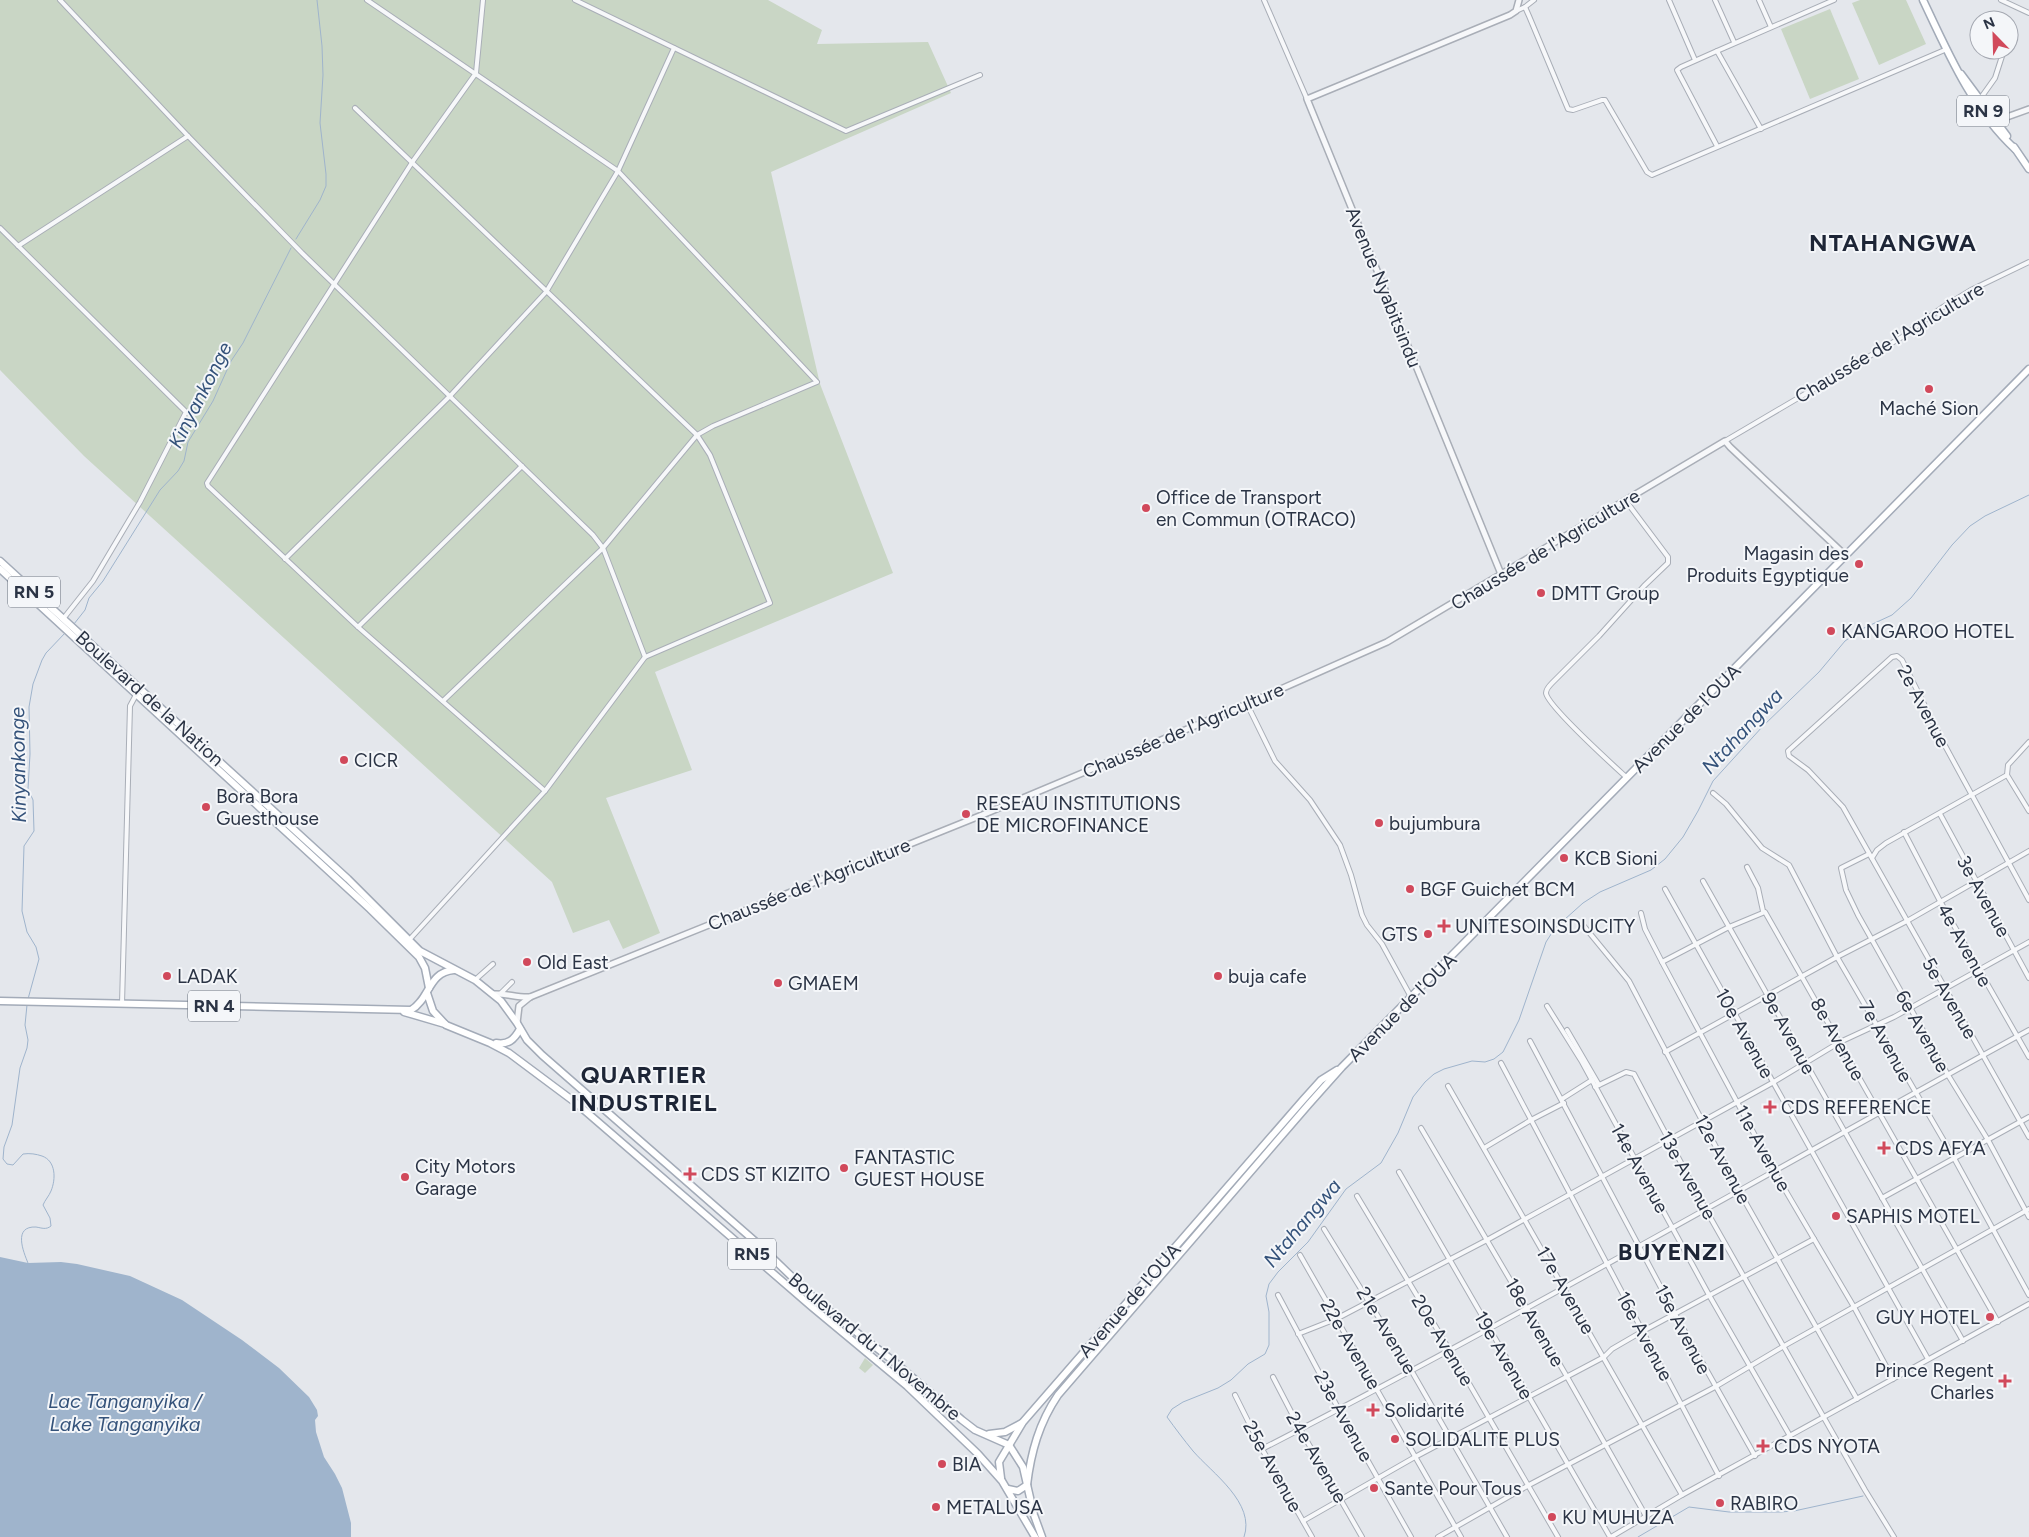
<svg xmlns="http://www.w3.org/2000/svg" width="2029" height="1537" viewBox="0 0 2029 1537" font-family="Figtree,sans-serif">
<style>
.green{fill:#c9d6c5}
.water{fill:#9fb4cc}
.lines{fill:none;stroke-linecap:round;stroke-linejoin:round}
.stream{stroke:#9fb4cc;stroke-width:1}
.minor-casing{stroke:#a9aeb7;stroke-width:6}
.tertiary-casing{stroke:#a9aeb7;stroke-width:8}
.primary-casing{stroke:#a3abb8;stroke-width:9}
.minor{stroke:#f7f8fa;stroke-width:4}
.tertiary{stroke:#f7f8fa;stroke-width:5}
.primary{stroke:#fff;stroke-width:6}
.poi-dot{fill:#d1495b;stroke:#f4f6f9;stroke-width:2}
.labels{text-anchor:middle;stroke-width:4;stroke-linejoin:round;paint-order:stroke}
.shield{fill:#f4f6f9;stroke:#676e7b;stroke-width:1}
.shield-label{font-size:18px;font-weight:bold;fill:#2b3445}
.street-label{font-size:19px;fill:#2b3445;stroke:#f4f6f9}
.poi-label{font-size:19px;fill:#2b3445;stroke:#f4f6f9;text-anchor:start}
.water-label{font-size:20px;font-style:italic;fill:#34527a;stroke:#f4f6f9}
.district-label{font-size:24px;font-weight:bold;letter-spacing:1px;fill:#1d2536;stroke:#f4f6f9}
</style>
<rect width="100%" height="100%" fill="#e4e7ec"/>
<!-- green -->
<g class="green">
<path d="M 0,0 L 768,0 L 822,30 L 817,44 L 928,42 L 951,93 L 771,172 L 820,384 L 893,573 L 655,672 L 692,770 L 606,798 L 660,933 L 623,949 L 609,920 L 573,933 L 552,882 L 84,456 L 0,370 Z"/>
<path d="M 1860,0 L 1906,0 L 1926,44 L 1879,65 L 1852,3 Z"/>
<path d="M 1830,9 L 1859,79 L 1810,99 L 1781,29 Z"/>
<path d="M 865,1358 L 873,1365 L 865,1373 L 859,1368 Z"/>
</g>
<!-- water -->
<path class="water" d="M 0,1257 L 28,1263 L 61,1262 L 77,1264 L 130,1276 L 182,1300 L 242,1340 L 279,1368 L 309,1397 L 317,1410 L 318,1416 L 315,1420 L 316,1432 L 324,1457 L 335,1474 L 342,1488 L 351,1523 L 351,1537 L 0,1537 Z"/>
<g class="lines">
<!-- stream -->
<g class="stream">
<path d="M 296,239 L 320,200 L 326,186 L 326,174 L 320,123 L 323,75 L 322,46 L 317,0"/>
<path d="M 74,624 L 85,610 L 89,598 L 103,581 L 160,490 L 178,471 L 184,461 L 188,442 L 213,401 L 231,361 L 243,343 L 291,248"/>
<path d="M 28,999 L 39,959 L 36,947 L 27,932 L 22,911 L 24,846 L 34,831 L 33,800 L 28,789 L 30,754 L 29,707 L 33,684 L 42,660 L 46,653 L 66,632"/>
<path d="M 27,1005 L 25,1025 L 28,1040 L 27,1048 L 20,1068 L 12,1125 L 4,1147 L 3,1159 L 7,1164 L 13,1165 L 23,1154 C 30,1153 36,1154 42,1156 C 56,1161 56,1179 51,1191 C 49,1196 45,1200 43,1205 L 50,1218 L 51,1226 C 46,1230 42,1228 36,1227 C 13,1226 23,1251 28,1263"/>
<path d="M 1244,1537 C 1256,1503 1212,1473 1193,1451 C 1184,1440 1175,1428 1167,1417 L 1172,1409 L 1183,1402 L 1218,1388 L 1231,1380 L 1248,1364 L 1265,1354 L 1269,1345 L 1269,1312 L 1266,1296 L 1269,1284 L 1278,1272 L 1308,1242 L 1346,1189 L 1381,1163 L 1398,1133 L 1413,1097 L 1425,1082 L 1434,1074 L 1444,1069 L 1472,1061 L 1485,1062 L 1494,1059 L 1503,1052 L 1519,1020 L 1546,942 L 1555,928 L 1583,903 L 1600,892 L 1651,870 L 1665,859 L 1683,837 L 1698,811 L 1713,781 L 1763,726 L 1819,672 L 1845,641 L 1864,628 L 1892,615 L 1911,598 L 1952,545 L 1970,526 L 1985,516 L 2029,495"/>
<path d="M 1638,1537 L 1689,1507 L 1729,1512 L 1780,1512 L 1794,1511 L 1863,1496"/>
</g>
<defs>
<g id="minor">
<path d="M 60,0 L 188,136 L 302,253 L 593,535 L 603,548 L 645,657"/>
<path d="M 367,0 L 618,171 L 817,382 L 713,426 L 697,435 L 603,548 L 443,701"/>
<path d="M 483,0 L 476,73 L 413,161 L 207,483 L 208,486 L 358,627 L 545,791"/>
<path d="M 575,0 L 846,131 L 980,75"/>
<path d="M 1264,0 L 1307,99"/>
<path d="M 1669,0 L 1695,60"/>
<path d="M 1715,0 L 1734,42"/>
<path d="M 1759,0 L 1771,27"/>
<path d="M 2001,0 L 2029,13"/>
<path d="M 1525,7 L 1534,0"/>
<path d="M 1516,11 L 1525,7 L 1529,16 L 1568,109 L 1573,110 L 1602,100 L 1605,100 L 1647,172 L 1652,175 L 1947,49"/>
<path d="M 1980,99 L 1995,78 L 2004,50"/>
<path d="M 355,108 L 697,435 L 710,455 L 770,603 L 645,657 L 545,791 L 410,939"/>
<path d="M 1761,129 L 1717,51 L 1834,0"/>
<path d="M 1717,146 L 1677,70 L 1681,67 L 1717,51"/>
<path d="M 0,228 L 186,412 L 140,502 L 93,581 L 63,619"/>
<path d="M 18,246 L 188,136"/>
<path d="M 1725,441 L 1902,337 L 1943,307 L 1971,290 L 2029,262"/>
<path d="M 1626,501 L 1668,557 L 1668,563 L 1644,586 L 1599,636 L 1552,683 C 1549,686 1546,689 1546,693 C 1547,705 1614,766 1626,777"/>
<path d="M 285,559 L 450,396 L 546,292 L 618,171 L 674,48"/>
<path d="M 358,627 L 522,466"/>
<path d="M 1247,704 L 1275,761 L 1310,800 L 1340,845 L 1351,875 L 1362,915 L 1367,925 L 1382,944 L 1411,997"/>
<path d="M 2007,775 L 2029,811"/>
<path d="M 1713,793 L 1726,804 L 1762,848 L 1789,865 L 1837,957 L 1954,1158 L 2029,1295"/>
<path d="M 1940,814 L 2029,978"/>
<path d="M 1904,832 L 1940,901 L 2029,1057"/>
<path d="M 1869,854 L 1841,868 L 1846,890 L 1858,915 L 1948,1075 L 1988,1140 L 2029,1217"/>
<path d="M 1872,858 L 1877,850 L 1886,843 L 2007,775 L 2008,765 L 2029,742"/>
<path d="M 1747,867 L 1758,888 L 1763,911"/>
<path d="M 1703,881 L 1963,1341"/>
<path d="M 1665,889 L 1928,1359"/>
<path d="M 2029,900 L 1943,742 L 1902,660 L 1897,656 L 1892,657 L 1788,751 L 1789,756 L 1808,770 L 1843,807 L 2029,1137"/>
<path d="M 1641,913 L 1645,929 L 1662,962 L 1774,1171 L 1854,1307 L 1893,1379"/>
<path d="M 1583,925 L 1629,981 L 1739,1191 L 1857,1399"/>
<path d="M 1662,962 L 1729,927 L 1765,912 L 1998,1322"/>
<path d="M 475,980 L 493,964"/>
<path d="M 501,993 L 512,982"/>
<path d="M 122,1004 L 130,706 L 137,693"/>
<path d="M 1547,1006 L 1582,1062 L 1709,1295 L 1790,1436"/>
<path d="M 1567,1030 L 1599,1085"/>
<path d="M 1530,1041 L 1675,1314 L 1755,1456"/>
<path d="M 1665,1052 L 1837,957 L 1907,921 L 2029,851"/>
<path d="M 1501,1063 L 1719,1476"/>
<path d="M 1448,1086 L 1682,1495"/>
<path d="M 1595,1087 L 1626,1072 L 1634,1074 L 1706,1210 L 1865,1490 L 1894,1537"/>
<path d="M 1562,1099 L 1592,1080"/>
<path d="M 1421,1128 L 1566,1375 L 1647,1518"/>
<path d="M 1484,1148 L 1531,1120 L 1564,1103"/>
<path d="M 1399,1172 L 1610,1537"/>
<path d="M 1357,1196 L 1449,1349 L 1558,1537"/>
<path d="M 1882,1198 L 2029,1117"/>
<path d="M 1324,1229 L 1411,1370 L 1507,1537"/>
<path d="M 1300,1255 L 1461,1537"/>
<path d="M 1278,1295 L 1338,1408 L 1411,1537"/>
<path d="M 1298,1334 L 1336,1319 L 1487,1240 L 1772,1083 L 1840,1042 L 1894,1017 L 2029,942"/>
<path d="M 1273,1377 L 1300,1429 L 1362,1537"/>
<path d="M 1235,1395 L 1262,1449 L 1312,1537"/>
<path d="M 1262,1449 C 1521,1316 1773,1170 2029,1030"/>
<path d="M 1303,1521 L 1415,1457 L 1604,1357 L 1612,1349 L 1643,1331 L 1814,1239"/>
<path d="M 1438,1537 L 1529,1485 L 1715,1387 L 1784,1346 L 2029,1209"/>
<path d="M 1611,1537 L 1682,1495 L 2029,1304"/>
</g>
<g id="tertiary">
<path d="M 1993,122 L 2029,109"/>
<path d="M 1501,574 L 1307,99 L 1510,15 L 1516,11 L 1519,0"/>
<path d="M 493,994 C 506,993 517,998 530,997"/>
<path d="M 517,1023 L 519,1006 L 530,997 L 987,813 L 1247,704 L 1387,642 L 1725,441 L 1730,447 L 1845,555"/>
</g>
<g id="primary">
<path d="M 1923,0 C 1948,53 1972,109 2015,149"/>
<path d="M 1961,74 L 2007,136"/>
<path d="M 2014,147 L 2029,169"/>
<path d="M 0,561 L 348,879 L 420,951 L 475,980 L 501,1001 L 517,1023 L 527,1040 L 542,1055 L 757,1243 L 818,1302 L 892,1360 L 962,1420 L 975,1430 L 1009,1445 L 1023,1467 L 1034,1515 L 1042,1537"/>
<path d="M 0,569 L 370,909 L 419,957 L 425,968 L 429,988"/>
<path d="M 427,993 L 433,1011 L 446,1025 L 490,1043 L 509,1053 L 576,1103 L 812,1307 L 907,1386 L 978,1454 L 1002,1481 L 1035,1537"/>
<path d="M 0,1001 L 411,1010 C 430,999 428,972 454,970"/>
<path d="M 404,1012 L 445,1024"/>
<path d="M 496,1043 C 508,1045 514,1040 520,1029"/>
<path d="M 989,1434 L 1005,1432 L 1022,1423"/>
<path d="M 1001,1478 L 999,1462 L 1023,1422 L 1303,1100 L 1321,1080 L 1337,1070"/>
<path d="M 1027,1485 C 1031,1452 1039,1423 1058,1395 L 1309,1104 L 1342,1067 L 2029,369"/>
<path d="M 1008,1489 L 1018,1491 L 1027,1485"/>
</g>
</defs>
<!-- minor casing -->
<use href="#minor" class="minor-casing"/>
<!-- tertiary casing -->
<use href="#tertiary" class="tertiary-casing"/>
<!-- primary casing -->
<use href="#primary" class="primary-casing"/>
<!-- minor -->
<use href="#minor" class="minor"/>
<!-- tertiary -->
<use href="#tertiary" class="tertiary"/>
<!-- primary -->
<use href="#primary" class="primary"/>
</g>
<!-- markers -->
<g class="poi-dot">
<circle cx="1929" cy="389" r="5"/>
<circle cx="1146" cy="508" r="5"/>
<circle cx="1859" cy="564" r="5"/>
<circle cx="1541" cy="593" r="5"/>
<circle cx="1831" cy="631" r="5"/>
<circle cx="344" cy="760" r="5"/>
<circle cx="206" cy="807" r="5"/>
<circle cx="966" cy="814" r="5"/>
<circle cx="1379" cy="823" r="5"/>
<circle cx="1564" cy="858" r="5"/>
<circle cx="1410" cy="889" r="5"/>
<path d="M1441.5 918.5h5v5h5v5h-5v5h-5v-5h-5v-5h5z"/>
<circle cx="1428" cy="934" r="5"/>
<circle cx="527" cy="962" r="5"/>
<circle cx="167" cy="976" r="5"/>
<circle cx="1218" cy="976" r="5"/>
<circle cx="778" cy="983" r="5"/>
<path d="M1767.5 1099.5h5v5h5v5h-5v5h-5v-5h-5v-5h5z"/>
<path d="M1881.5 1140.5h5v5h5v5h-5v5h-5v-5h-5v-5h5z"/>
<circle cx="844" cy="1168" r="5"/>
<path d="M687.5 1166.5h5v5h5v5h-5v5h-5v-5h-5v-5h5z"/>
<circle cx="405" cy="1177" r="5"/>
<circle cx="1836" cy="1216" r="5"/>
<circle cx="1990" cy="1317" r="5"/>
<path d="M2002.5 1373.5h5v5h5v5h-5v5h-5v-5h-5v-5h5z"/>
<path d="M1370.5 1402.5h5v5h5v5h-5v5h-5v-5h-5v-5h5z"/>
<circle cx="1395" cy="1439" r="5"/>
<path d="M1760.5 1438.5h5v5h5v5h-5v5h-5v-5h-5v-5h5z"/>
<circle cx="942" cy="1464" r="5"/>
<circle cx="1374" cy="1488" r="5"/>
<circle cx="1720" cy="1503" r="5"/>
<circle cx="936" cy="1507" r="5"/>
<circle cx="1552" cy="1517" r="5"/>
</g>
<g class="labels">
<!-- shield labels -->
<g class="shield">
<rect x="1957" y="95.5" width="52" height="31" rx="4"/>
<rect x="8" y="576.5" width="52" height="31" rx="4"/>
<rect x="188" y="990.5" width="52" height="31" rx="4"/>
<rect x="728" y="1238.5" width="48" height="31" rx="4"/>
</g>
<g class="shield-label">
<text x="1983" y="117">RN 9</text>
<text x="34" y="598">RN 5</text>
<text x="214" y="1012">RN 4</text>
<text x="752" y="1260">RN5</text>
</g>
<!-- street labels -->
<g class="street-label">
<text transform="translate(1384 287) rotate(68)" y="7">Avenue Nyabitsindu</text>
<text transform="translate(1889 342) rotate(-31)" y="7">Chaussée de l'Agriculture</text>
<text transform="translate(1545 549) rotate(-31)" y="7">Chaussée de l'Agriculture</text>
<text transform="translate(150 698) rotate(42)" y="7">Boulevard de la Nation</text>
<text transform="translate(1924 706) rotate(62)" y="7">2e Avenue</text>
<text transform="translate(1686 718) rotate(-45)" y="7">Avenue de l'OUA</text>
<text transform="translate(1183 730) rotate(-23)" y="7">Chaussée de l'Agriculture</text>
<text transform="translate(809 884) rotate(-22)" y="7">Chaussée de l'Agriculture</text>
<text transform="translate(1984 896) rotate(61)" y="7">3e Avenue</text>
<text transform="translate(1965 945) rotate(61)" y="7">4e Avenue</text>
<text transform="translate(1950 998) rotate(60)" y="7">5e Avenue</text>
<text transform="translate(1402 1007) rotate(-45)" y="7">Avenue de l'OUA</text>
<text transform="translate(1923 1031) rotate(61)" y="7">6e Avenue</text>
<text transform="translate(1745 1033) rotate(61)" y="7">10e Avenue</text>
<text transform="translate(1789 1033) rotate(61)" y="7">9e Avenue</text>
<text transform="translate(1838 1039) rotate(61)" y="7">8e Avenue</text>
<text transform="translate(1886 1041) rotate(61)" y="7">7e Avenue</text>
<text transform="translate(1763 1148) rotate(61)" y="7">11e Avenue</text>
<text transform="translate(1723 1159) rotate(62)" y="7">12e Avenue</text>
<text transform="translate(1640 1168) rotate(61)" y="7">14e Avenue</text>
<text transform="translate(1688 1175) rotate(61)" y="7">13e Avenue</text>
<text transform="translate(1566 1290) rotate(60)" y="7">17e Avenue</text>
<text transform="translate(1129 1300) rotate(-49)" y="7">Avenue de l'OUA</text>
<text transform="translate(1535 1322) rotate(60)" y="7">18e Avenue</text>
<text transform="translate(1683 1329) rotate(62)" y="7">15e Avenue</text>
<text transform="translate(1387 1330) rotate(59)" y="7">21e Avenue</text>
<text transform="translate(1645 1336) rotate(62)" y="7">16e Avenue</text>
<text transform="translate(1443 1340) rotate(59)" y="7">20e Avenue</text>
<text transform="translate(1351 1344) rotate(60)" y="7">22e Avenue</text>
<text transform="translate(875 1346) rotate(40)" y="7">Boulevard du 1 Novembre</text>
<text transform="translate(1504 1355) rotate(60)" y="7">19e Avenue</text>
<text transform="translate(1344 1416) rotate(61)" y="7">23e Avenue</text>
<text transform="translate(1317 1457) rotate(60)" y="7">24e Avenue</text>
<text transform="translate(1273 1466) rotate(61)" y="7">25e Avenue</text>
</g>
<!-- poi labels -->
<g class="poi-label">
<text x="1929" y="415" text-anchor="middle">Maché Sion</text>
<text x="1156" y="504">Office de Transport<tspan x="1156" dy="22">en Commun (OTRACO)</tspan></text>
<text x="1849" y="560" text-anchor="end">Magasin des<tspan x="1849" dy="22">Produits Egyptique</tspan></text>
<text x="1551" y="600">DMTT Group</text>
<text x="1841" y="638">KANGAROO HOTEL</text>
<text x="354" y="767">CICR</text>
<text x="216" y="803">Bora Bora<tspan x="216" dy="22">Guesthouse</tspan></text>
<text x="976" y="810">RESEAU INSTITUTIONS<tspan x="976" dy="22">DE MICROFINANCE</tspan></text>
<text x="1389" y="830">bujumbura</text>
<text x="1574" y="865">KCB Sioni</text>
<text x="1420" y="896">BGF Guichet BCM</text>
<text x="1455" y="933">UNITESOINSDUCITY</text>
<text x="1418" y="941" text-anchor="end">GTS</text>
<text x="537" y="969">Old East</text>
<text x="177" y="983">LADAK</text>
<text x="1228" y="983">buja cafe</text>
<text x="788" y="990">GMAEM</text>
<text x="1781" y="1114">CDS REFERENCE</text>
<text x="1895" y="1155">CDS AFYA</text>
<text x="854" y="1164">FANTASTIC<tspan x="854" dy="22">GUEST HOUSE</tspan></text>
<text x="415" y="1173">City Motors<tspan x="415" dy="22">Garage</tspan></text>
<text x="701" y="1181">CDS ST KIZITO</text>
<text x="1846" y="1223">SAPHIS MOTEL</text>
<text x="1980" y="1324" text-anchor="end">GUY HOTEL</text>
<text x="1994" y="1377" text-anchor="end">Prince Regent<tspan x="1994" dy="22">Charles</tspan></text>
<text x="1384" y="1417">Solidarité</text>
<text x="1405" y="1446">SOLIDALITE PLUS</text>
<text x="1774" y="1453">CDS NYOTA</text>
<text x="952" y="1471">BIA</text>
<text x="1384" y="1495">Sante Pour Tous</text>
<text x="1730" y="1510">RABIRO</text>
<text x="946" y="1514">METALUSA</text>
<text x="1562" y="1524">KU MUHUZA</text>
</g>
<!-- water labels -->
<g class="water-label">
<text transform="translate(200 395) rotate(-63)" y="7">Kinyankonge</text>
<text transform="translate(1742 731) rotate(-47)" y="7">Ntahangwa</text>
<text transform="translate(18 765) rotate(-91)" y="7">Kinyankonge</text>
<text transform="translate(1302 1223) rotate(-50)" y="7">Ntahangwa</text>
<text x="125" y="1408">Lac Tanganyika /<tspan x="125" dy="23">Lake Tanganyika</tspan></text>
</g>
<!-- district labels -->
<g class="district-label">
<text x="1893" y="251">NTAHANGWA</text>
<text x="644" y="1083">QUARTIER<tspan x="644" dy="28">INDUSTRIEL</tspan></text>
<text x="1672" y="1260">BUYENZI</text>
</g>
</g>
<!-- north arrow -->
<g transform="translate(1994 35) rotate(337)"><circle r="24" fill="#f4f6f9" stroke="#a4a8b1"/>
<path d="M0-4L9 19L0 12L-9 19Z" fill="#d1495b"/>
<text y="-8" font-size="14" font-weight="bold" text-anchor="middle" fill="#2b3445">N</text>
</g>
</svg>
